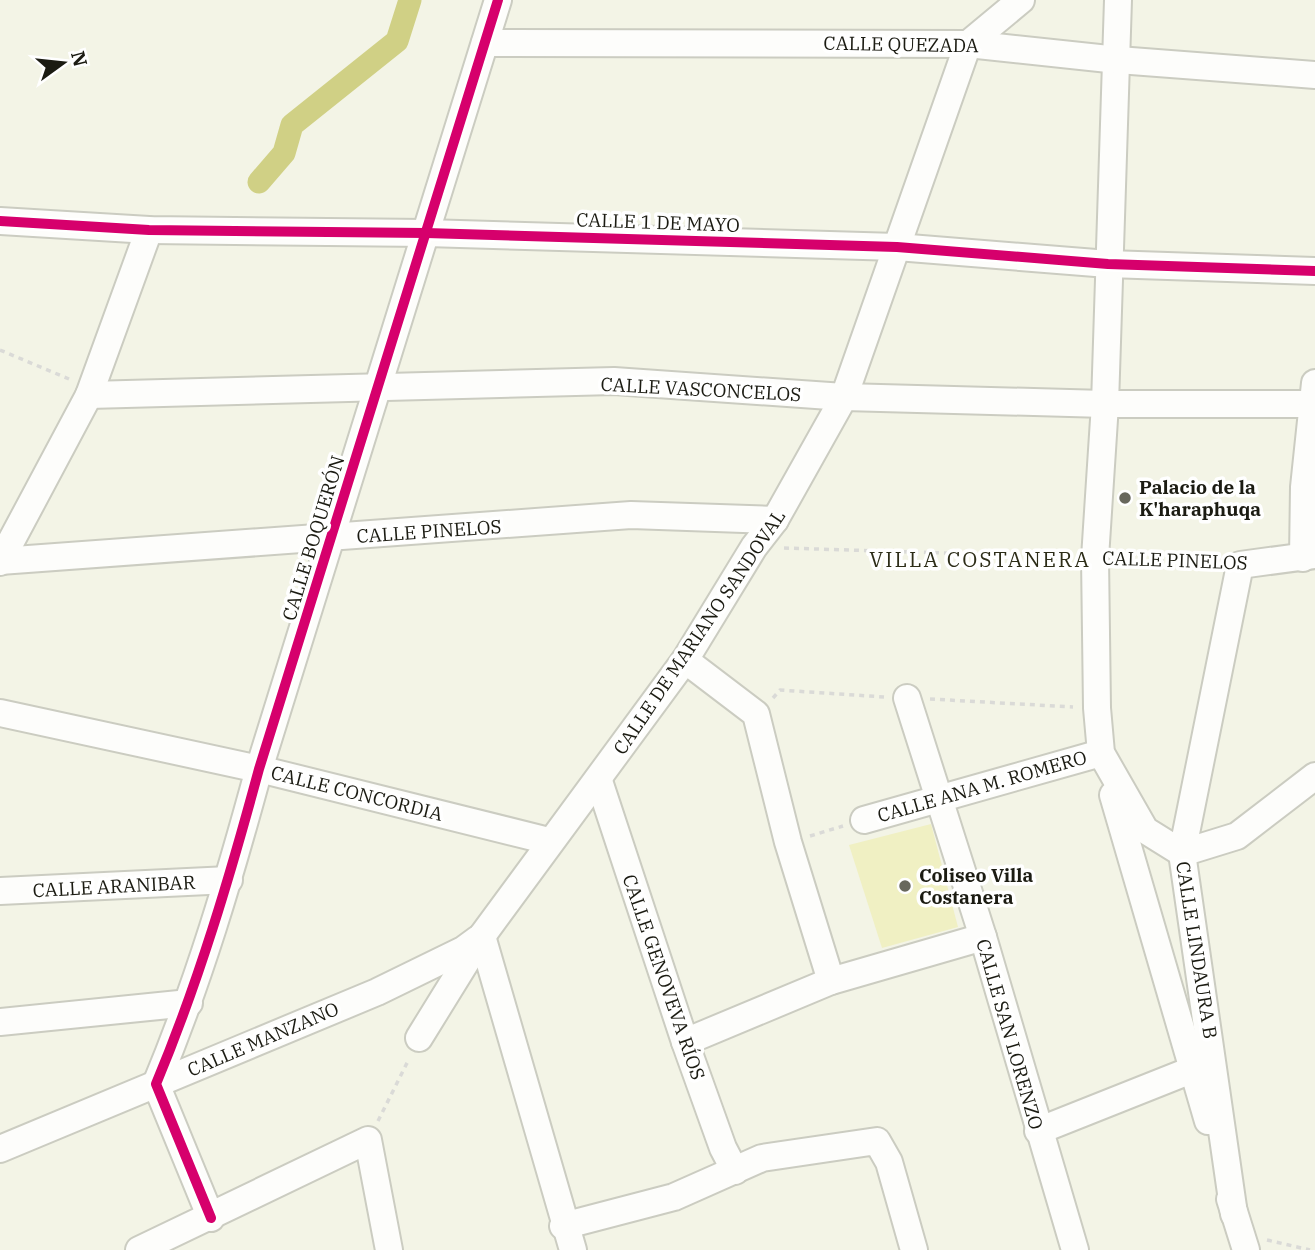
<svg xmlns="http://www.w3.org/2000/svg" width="1315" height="1250" viewBox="0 0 1315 1250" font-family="'IBM Plex Serif',serif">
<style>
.green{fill:#f0f0c3}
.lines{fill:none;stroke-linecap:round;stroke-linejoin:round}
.canal{stroke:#d0d085;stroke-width:23}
.minor-casing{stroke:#cbccc1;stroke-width:30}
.path{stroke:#dadad7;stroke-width:3.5;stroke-dasharray:5 5;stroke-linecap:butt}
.minor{stroke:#fdfdfb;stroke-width:26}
.cycleway-casing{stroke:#fff;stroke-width:15}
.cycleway{stroke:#d6006c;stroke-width:10}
.poi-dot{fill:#67675c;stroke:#fff;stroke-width:2.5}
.labels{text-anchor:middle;stroke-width:7;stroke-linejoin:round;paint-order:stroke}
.street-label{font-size:19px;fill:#1b1b12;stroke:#fff}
.poi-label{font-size:19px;font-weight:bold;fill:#1b1b12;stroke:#fff;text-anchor:start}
.neighbourhood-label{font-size:21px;letter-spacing:2px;fill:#2d2d18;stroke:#fff}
</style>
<rect width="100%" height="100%" fill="#f3f4e6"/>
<!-- green -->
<path class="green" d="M 931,824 L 958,927 L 882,948 L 849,845 Z"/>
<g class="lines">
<!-- canal -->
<path class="canal" d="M 259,182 L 284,153 L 292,125 L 397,41 L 410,0"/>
<defs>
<g id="minor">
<path d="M 1118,0 L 1105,404 L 1095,558 L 1097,708 L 1101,753 L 1145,830 L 1182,853 L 1237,836 L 1315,776"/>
<path d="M 485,43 L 968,44 L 1118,60 L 1315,75"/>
<path d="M 0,221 L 149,230 L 426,233 L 897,247 L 1108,264 L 1315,271"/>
<path d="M 89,395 L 614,381 L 844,397 L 1105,404 L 1312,404"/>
<path d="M 1303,558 L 1304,487 L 1315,383"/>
<path d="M 0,561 L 631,515 L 775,520"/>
<path d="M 0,562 L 89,395 L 149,230"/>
<path d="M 685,660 L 756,714 L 788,842 L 831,981"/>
<path d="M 907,698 L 983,937 L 1075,1250"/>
<path d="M 0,713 L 259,769 L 549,841"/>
<path d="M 599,781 L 685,1042 L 723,1148 L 735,1171"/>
<path d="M 1113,795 L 1208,1121"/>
<path d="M 864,820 L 1101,753"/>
<path d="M 0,891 L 229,880"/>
<path d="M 482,936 L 573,1250"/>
<path d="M 0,1022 L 189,1003"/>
<path d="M 419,1038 L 482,936 L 685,660 L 754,547 L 775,520 L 844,397 L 968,44 L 1021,0"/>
<path d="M 685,1042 L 831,981 L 983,937"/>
<path d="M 1038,1131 L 1194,1069"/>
<path d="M 0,1149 L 377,992 L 463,950 L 478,939"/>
<path d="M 1230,1199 L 1246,1250"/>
<path d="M 1234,1214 L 1182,853 L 1240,565 L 1315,555"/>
<path d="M 211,1218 L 156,1084 C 199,981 230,876 259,769 L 498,0"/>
<path d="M 563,1226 L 674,1197 L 762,1158 L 877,1141 L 889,1162 L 914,1250"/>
<path d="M 139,1250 L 368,1140 L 389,1250"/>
</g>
</defs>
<!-- minor casing -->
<use href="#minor" class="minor-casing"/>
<!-- path -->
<g class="path">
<path d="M 0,350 L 69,379"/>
<path d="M 784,548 L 1073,557"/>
<path d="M 1119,559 L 1217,564"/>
<path d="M 773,698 L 780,690 L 884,697"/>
<path d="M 930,699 L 1073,707"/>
<path d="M 810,836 L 843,826"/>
<path d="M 378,1121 L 409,1059"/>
<path d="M 1267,1240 L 1310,1250"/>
</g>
<!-- minor -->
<use href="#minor" class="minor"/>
<defs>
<g id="cycleway">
<path d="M 0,221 L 149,230 L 426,233 L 897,247 L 1108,264 L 1315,271"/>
<path d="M 211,1218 L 156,1084 C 199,981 230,876 259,769 L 498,0"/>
</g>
</defs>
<!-- cycleway casing -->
<use href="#cycleway" class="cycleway-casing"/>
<!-- cycleway -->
<use href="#cycleway" class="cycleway"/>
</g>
<!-- markers -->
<g class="poi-dot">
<circle cx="1125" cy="498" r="7"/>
<circle cx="905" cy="886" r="7"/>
</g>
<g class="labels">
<!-- street labels -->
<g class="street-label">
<text transform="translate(901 44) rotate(1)" y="7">CALLE QUEZADA</text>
<text transform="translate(658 222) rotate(2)" y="7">CALLE 1 DE MAYO</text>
<text transform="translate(701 389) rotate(3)" y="7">CALLE VASCONCELOS</text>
<text transform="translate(429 531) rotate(-4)" y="7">CALLE PINELOS</text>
<text transform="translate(313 538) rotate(-73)" y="7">CALLE BOQUERÓN</text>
<text transform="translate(1175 560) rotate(2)" y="7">CALLE PINELOS</text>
<text transform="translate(699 632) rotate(-56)" y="7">CALLE DE MARIANO SANDOVAL</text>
<text transform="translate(982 786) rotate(-16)" y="7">CALLE ANA M. ROMERO</text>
<text transform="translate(357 793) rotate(14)" y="7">CALLE CONCORDIA</text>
<text transform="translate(114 886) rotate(-3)" y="7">CALLE ARANIBAR</text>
<text transform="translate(1197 950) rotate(81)" y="7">CALLE LINDAURA B</text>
<text transform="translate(664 977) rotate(71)" y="7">CALLE GENOVEVA RÍOS</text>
<text transform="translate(1010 1034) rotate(74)" y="7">CALLE SAN LORENZO</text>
<text transform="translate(263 1039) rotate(-23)" y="7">CALLE MANZANO</text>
</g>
<!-- poi labels -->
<g class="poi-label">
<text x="1139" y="494">Palacio de la<tspan x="1139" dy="22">K'haraphuqa</tspan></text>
<text x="919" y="882">Coliseo Villa<tspan x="919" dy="22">Costanera</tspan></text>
</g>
<!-- neighbourhood labels -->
<g class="neighbourhood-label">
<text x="980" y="567">VILLA COSTANERA</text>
</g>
</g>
<!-- north arrow -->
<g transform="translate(63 63) rotate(75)" stroke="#ffffff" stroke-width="5" paint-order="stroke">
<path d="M0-5L12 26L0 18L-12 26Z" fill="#1b1b12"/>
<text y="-10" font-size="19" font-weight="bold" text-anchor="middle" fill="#1b1b12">N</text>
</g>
</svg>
